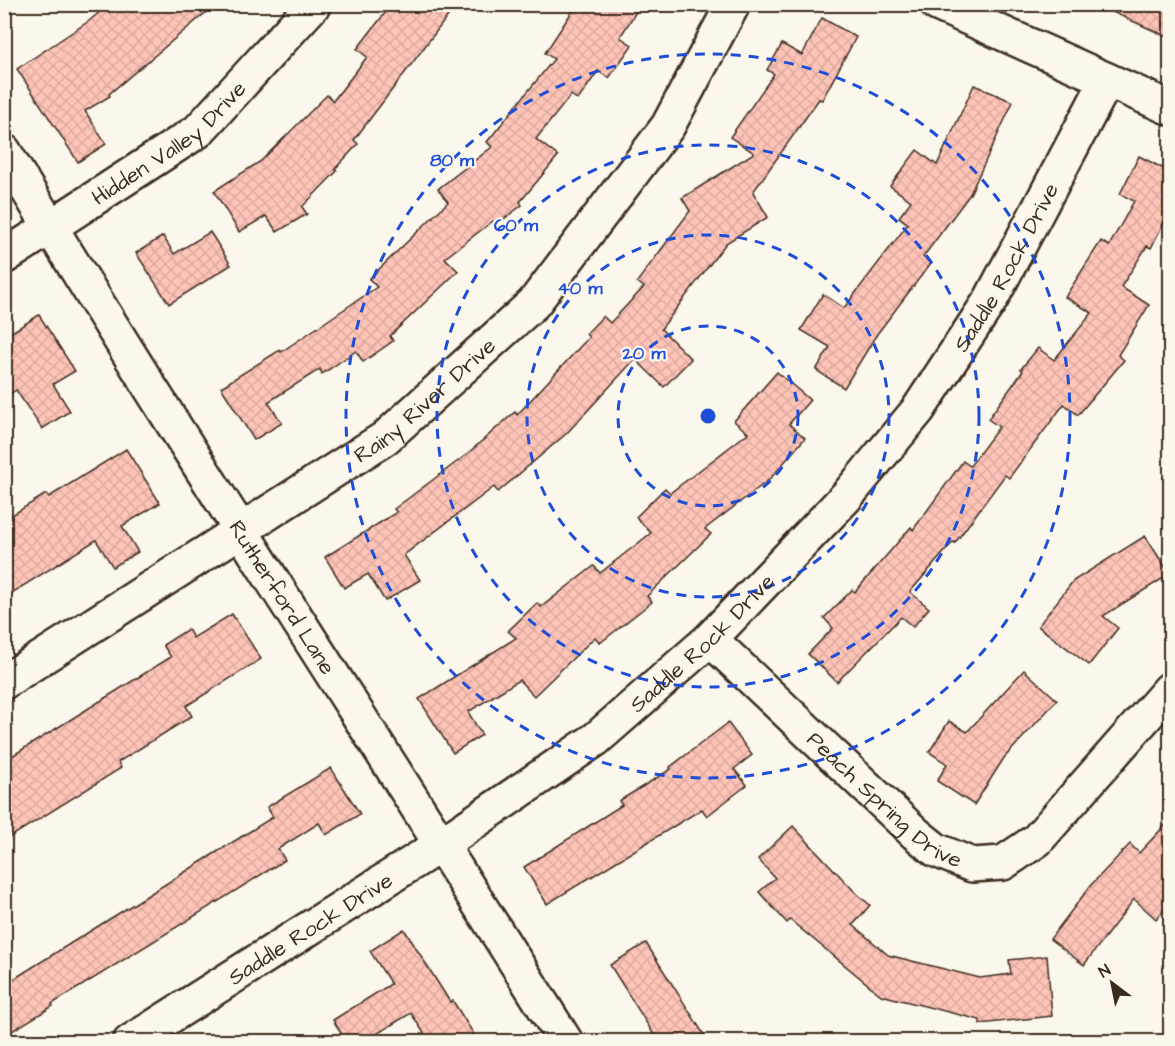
<svg xmlns="http://www.w3.org/2000/svg" width="1175" height="1046" viewBox="0 0 1175 1046" font-family="'Architects Daughter',sans-serif">
<style>
.building{fill:url(#building-cross-hatch);stroke:#3b2a1e;stroke-width:1.5}
.lines{fill:none;stroke-linecap:round;stroke-linejoin:round}
.minor-casing{stroke:#3b2a1e;stroke-width:38}
.minor{stroke:#fbf7ec;stroke-width:33}
.ring{fill:none;stroke:#1d4ed8;stroke-width:3;stroke-dasharray:10 8}
.labels{text-anchor:middle;stroke-width:4.5;stroke-linejoin:round;paint-order:stroke}
.street-label{font-size:22px;fill:#3b2a1e;stroke:#fbf7ec}
.centre{fill:#1d4ed8;stroke:#fbf7ec;stroke-width:3}
.ring-label{font-size:18px;text-anchor:middle;font-weight:bold;fill:#1d4ed8;stroke:#fbf7ec;stroke-width:4.5;stroke-linejoin:round;paint-order:stroke}
</style>
<defs>
<pattern id="building-cross-hatch" width="8" height="8" patternUnits="userSpaceOnUse" patternTransform="scale(1.5)"><rect width="8" height="8" fill="#ffc4b8"/><path d="M0 0l8 8M0 8l8-8" fill="none" stroke="#dba99e"/></pattern>
</defs>
<rect width="100%" height="100%" fill="#fbf7ec"/>
<filter id="ink" filterUnits="userSpaceOnUse"><feTurbulence type="fractalNoise" baseFrequency=".0167" numOctaves="2"/><feDisplacementMap in="SourceGraphic" scale="12" xChannelSelector="R" yChannelSelector="G"/><feConvolveMatrix kernelMatrix="1 2 1 2 8 2 1 2 1" color-interpolation-filters="sRGB"/></filter>
<g filter="url(#ink)">
<!-- building -->
<g class="building">
<path d="M 109,4 L 216,4 L 109,94 L 110,96 L 85,111 L 106,144 L 78,162 L 17,69 L 89,21 Z"/>
<path d="M 392,4 L 457,4 L 354,140 L 358,144 L 335,169 L 337,171 L 302,207 L 307,214 L 277,232 L 266,216 L 239,232 L 214,191 L 261,161 L 327,95 L 333,101 L 367,57 L 357,49 Z"/>
<path d="M 577,4 L 641,4 L 620,37 L 632,45 L 609,78 L 598,71 L 578,100 L 571,95 L 536,139 L 558,156 L 520,202 L 522,205 L 496,225 L 493,221 L 445,258 L 458,271 L 390,336 L 393,341 L 363,362 L 356,351 L 322,374 L 320,369 L 268,402 L 282,423 L 254,440 L 221,387 L 280,350 L 281,352 L 377,287 L 369,279 L 448,202 L 438,189 L 492,147 L 487,142 L 554,59 L 545,53 Z"/>
<path d="M 1095,4 L 1170,4 L 1170,38 Z"/>
<path d="M 822,18 L 856,37 L 822,100 L 819,99 L 753,192 L 768,217 L 726,243 L 661,329 L 691,359 L 664,387 L 635,359 L 567,433 L 498,492 L 494,487 L 404,555 L 420,580 L 385,601 L 368,574 L 344,588 L 325,557 L 397,512 L 394,509 L 466,455 L 515,412 L 517,415 L 589,337 L 586,334 L 603,316 L 610,323 L 644,287 L 637,282 L 690,211 L 682,198 L 754,153 L 730,137 L 774,74 L 767,70 L 782,44 L 802,55 Z"/>
<path d="M 974,85 L 1013,102 L 970,194 L 923,257 L 931,263 L 877,334 L 844,388 L 816,370 L 830,347 L 801,330 L 823,294 L 844,308 L 908,224 L 899,217 L 911,201 L 890,186 L 917,150 L 937,165 Z"/>
<path d="M 1139,156 L 1170,172 L 1170,210 L 1151,248 L 1147,246 L 1121,287 L 1149,305 L 1118,355 L 1124,360 L 1078,415 L 1064,404 L 1009,478 L 1005,475 L 955,543 L 953,542 L 910,592 L 929,608 L 913,627 L 901,617 L 837,682 L 808,654 L 833,628 L 824,618 L 852,590 L 855,592 L 911,527 L 913,530 L 963,461 L 970,466 L 999,427 L 988,419 L 1023,371 L 1021,369 L 1038,348 L 1054,360 L 1092,313 L 1065,297 L 1101,241 L 1109,246 L 1134,201 L 1120,194 Z"/>
<path d="M 210,232 L 231,265 L 169,304 L 136,253 L 163,236 L 174,254 Z"/>
<path d="M 39,315 L 75,371 L 53,384 L 70,411 L 42,429 L 16,390 L 4,398 L 4,337 Z"/>
<path d="M 777,372 L 810,400 L 789,424 L 805,438 L 770,479 L 705,529 L 711,534 L 647,596 L 652,602 L 600,643 L 595,637 L 534,696 L 519,680 L 468,712 L 482,735 L 453,753 L 419,699 L 516,638 L 508,631 L 537,603 L 541,607 L 594,566 L 600,573 L 651,533 L 636,517 L 665,488 L 670,493 L 748,433 L 734,421 Z"/>
<path d="M 126,449 L 160,503 L 122,526 L 138,552 L 113,567 L 96,540 L 4,598 L 4,520 L 46,494 L 49,497 Z"/>
<path d="M 1145,536 L 1170,574 L 1103,616 L 1118,628 L 1089,665 L 1038,626 L 1073,581 Z"/>
<path d="M 232,614 L 261,659 L 186,706 L 192,716 L 118,762 L 121,768 L 4,841 L 4,761 L 171,657 L 163,645 L 188,629 L 193,638 Z"/>
<path d="M 1024,670 L 1057,700 L 1004,758 L 974,805 L 937,781 L 947,764 L 929,752 L 949,721 L 967,732 Z"/>
<path d="M 728,723 L 752,755 L 734,769 L 747,785 L 707,816 L 702,809 L 547,904 L 524,867 L 622,805 L 619,801 L 671,769 L 670,767 Z"/>
<path d="M 331,768 L 360,814 L 326,835 L 319,823 L 278,849 L 285,860 L 52,1004 L 53,1006 L 4,1036 L 4,985 L 273,817 L 267,807 Z"/>
<path d="M 1170,820 L 1170,904 L 1156,919 L 1134,899 L 1084,965 L 1050,939 L 1091,885 L 1130,844 L 1139,853 Z"/>
<path d="M 793,826 L 855,892 L 870,905 L 853,925 L 888,955 L 980,978 L 1011,974 L 1009,960 L 1047,956 L 1052,1016 L 980,1024 L 980,1020 L 881,995 L 790,920 L 787,923 L 759,892 L 775,878 L 758,859 Z"/>
<path d="M 404,929 L 450,1002 L 453,1001 L 478,1041 L 429,1041 L 411,1013 L 365,1041 L 346,1041 L 333,1020 L 391,984 L 370,951 Z"/>
<path d="M 646,943 L 708,1041 L 658,1041 L 610,965 Z"/>
</g>
<g class="lines">
<defs>
<g id="minor">
<path d="M 937,4 L 1170,108"/>
<path id="s1" d="M 4,151 C 186,451 379,744 566,1042"/>
<path id="s2" d="M 4,257 L 198,131 L 314,4"/>
<path id="s3" d="M 710,639 L 915,833 L 936,850 L 972,865 L 1003,863 L 1037,840 L 1170,689"/>
<path id="s4" d="M 4,682 L 385,438 L 534,303 L 668,126 L 733,4"/>
<path id="s5" d="M 130,1042 L 442,844 L 596,739 L 710,639 L 846,497 L 918,410 L 991,299 L 1107,80"/>
</g>
</defs>
<!-- minor casing -->
<use href="#minor" class="minor-casing"/>
<!-- minor -->
<use href="#minor" class="minor"/>
</g>
</g>
<!-- distance rings -->
<g class="ring">
<circle cx="708" cy="416" r="90"/>
<circle cx="708" cy="416" r="181"/>
<circle cx="708" cy="416" r="271"/>
<circle cx="708" cy="416" r="362"/>
</g>
<g class="labels">
<!-- street labels -->
<g class="street-label">
<text dy="8" stroke="none"><textPath href="#s2" startOffset="201">Hidden Valley Drive</textPath></text>
<text dy="8" stroke="none"><textPath href="#s5" startOffset="1185">Saddle Rock Drive</textPath></text>
<text dy="8" stroke="none"><textPath href="#s4" startOffset="507">Rainy River Drive</textPath></text>
<text dy="8" stroke="none"><textPath href="#s1" startOffset="526">Rutherford Lane</textPath></text>
<text dy="8" stroke="none"><textPath href="#s5" startOffset="699">Saddle Rock Drive</textPath></text>
<text dy="8" stroke="none"><textPath href="#s3" startOffset="238">Peach Spring Drive</textPath></text>
<text dy="8" stroke="none"><textPath href="#s5" startOffset="213">Saddle Rock Drive</textPath></text>
</g>
</g>
<circle cx="708" cy="416" r="9" class="centre"/>
<g class="ring-label">
<text x="452" y="166">80 m</text>
<text x="516" y="231">60 m</text>
<text x="580" y="294">40 m</text>
<text x="644" y="359">20 m</text>
</g>
<!-- margin -->
<rect width="1175" height="1046" fill="none" stroke="#fbf7ec" stroke-width="24"/>
<rect x="12" y="12" width="1151" height="1022" fill="none" stroke="#3b2a1e" stroke-width="2" filter="url(#ink)"/>
<!-- north arrow -->
<g transform="translate(1112 983) rotate(328)" stroke="#fbf7ec" stroke-width="4.5" paint-order="stroke">
<path d="M0-4.5L10 22L0 15L-10 22Z" fill="#3b2a1e"/>
<text y="-9" font-size="16" font-weight="bold" text-anchor="middle" fill="#3b2a1e">N</text>
</g>
</svg>
